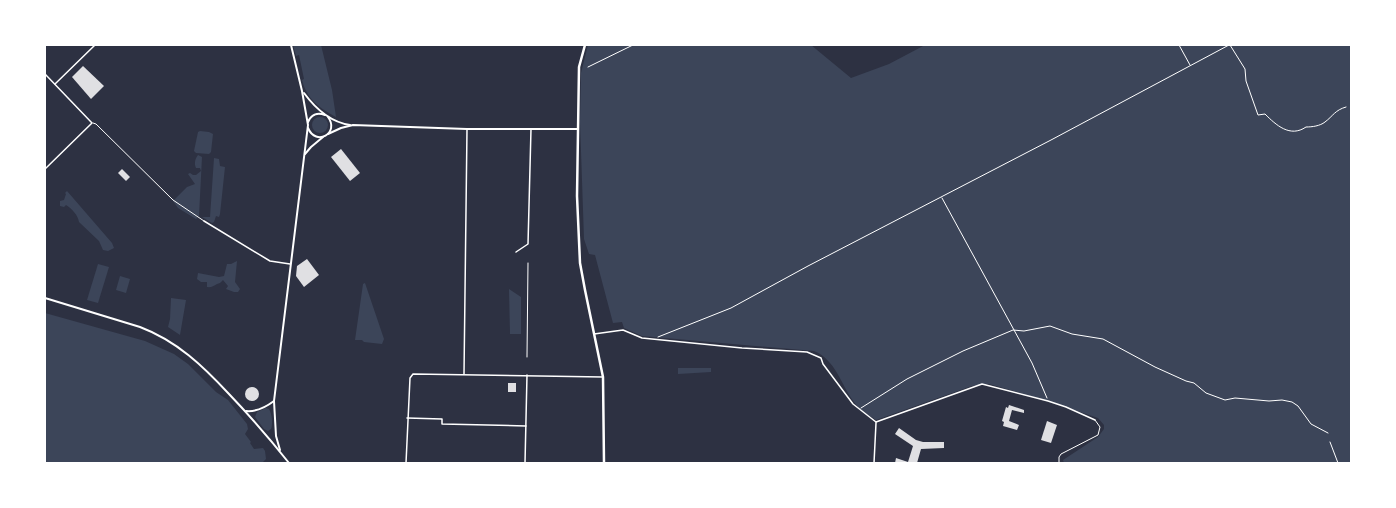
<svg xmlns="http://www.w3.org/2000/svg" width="1396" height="508" viewBox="0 0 1396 508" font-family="'Nunito Sans',sans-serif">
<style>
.green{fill:#3c4559}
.building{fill:#e0e0e3}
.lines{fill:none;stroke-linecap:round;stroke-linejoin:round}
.path{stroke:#fff;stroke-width:1}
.service{stroke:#fff;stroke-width:1}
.pedestrian{stroke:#fff;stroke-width:1}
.minor{stroke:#fff;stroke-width:1.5}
.tertiary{stroke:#fff;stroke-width:2}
.primary{stroke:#fff;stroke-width:2.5}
</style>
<rect width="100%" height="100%" fill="#2d3142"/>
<!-- green -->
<g class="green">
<path d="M 293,45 L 321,45 L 332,90 L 336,117 C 319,108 307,99 302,80 L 304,79 L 299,55 L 296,56 Z"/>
<path d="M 588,45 L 811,45 L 851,78 L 889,64 L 925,45 L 1351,45 L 1351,463 L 1064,463 L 1063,460 L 1098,437 L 1104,429 L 1104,425 L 1098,418 L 1048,401 L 989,384 L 972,386 L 876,420 C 869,415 859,410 854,402 C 841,385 836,360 814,351 L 642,336 L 624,328 L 622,322 L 613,323 L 595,255 L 589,254 L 584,239 L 580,122 L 581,73 Z"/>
<circle cx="320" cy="125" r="8"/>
<path d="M 200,131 L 209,132 L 213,134 L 211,152 L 209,154 L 196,153 L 194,151 L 198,132 Z"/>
<path d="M 198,155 L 202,157 L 199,216 L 196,219 L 178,208 L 173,201 L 187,187 L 195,184 L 188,174 L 190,173 L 193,175 L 196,175 L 201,171 L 200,168 L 196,168 C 194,163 195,159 198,155 Z"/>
<path d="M 214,158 L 219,159 L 220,166 L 225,167 L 220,214 L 219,217 L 216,216 L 214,222 L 212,223 L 202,217 L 210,217 Z"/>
<path d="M 67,191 L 112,243 L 114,248 L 108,251 L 103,250 L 99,241 L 79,222 C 78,215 72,209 66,205 L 64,207 L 60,206 L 60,201 L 64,200 L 66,194 L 65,193 Z"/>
<path d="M 237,261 L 235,282 L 240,289 L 238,292 L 234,292 L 226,289 L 228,286 L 223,280 L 220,283 C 215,284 213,288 207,287 L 207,282 L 201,282 L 197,279 L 198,273 L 219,277 L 224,276 L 227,264 L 231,264 Z"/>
<path d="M 98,264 L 109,267 L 98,303 L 87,300 Z"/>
<path d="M 120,276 L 130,279 L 126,293 L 116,290 Z"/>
<path d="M 365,283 L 384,339 L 382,344 L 364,342 L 362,340 L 355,340 L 363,284 Z"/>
<path d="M 509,289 L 521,297 L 521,334 L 510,334 Z"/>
<path d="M 171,298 L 186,300 L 180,335 L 168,327 L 170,319 Z"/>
<path d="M 45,313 L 145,341 L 174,354 L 188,364 L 216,392 L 228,400 L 247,424 L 248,429 L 245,434 L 251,442 L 250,443 L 254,449 L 263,448 L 265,451 L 266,459 L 262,463 L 45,463 Z"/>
<path d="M 678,368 L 711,368 L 711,372 L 678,374 Z"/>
<path d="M 266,408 L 269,409 C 272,414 273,424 271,429 L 268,431 L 264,429 L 255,417 L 257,412 Z"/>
</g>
<!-- building -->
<g class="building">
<path d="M 83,66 L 104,86 L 91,99 L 72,77 Z"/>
<path d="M 341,149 L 360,173 L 350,181 L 331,157 Z"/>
<path d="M 122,169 L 130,177 L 126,181 L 118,173 Z"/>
<path d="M 307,259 L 319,275 L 304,287 L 296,276 L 297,266 Z"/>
<rect x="508" y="383" width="8" height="9"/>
<circle cx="252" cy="394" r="7"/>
<path d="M 1009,405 L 1024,410 L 1024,413 L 1012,410 L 1009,421 L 1019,425 L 1017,430 L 1003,426 L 1004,422 L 1002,421 L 1006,407 L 1008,408 Z"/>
<path d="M 1047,421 L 1057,425 L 1051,443 L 1041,440 Z"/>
<path d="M 899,428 L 916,440 L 923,442 L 944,442 L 944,448 L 921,449 L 917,463 L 895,463 L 896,458 L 908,462 L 913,446 L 895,434 Z"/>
</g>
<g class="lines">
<!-- path -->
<g class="path">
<path d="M 1179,45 L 1190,65"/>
<path d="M 1230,45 L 1245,69 L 1246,81 L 1258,115 L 1265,114 C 1276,125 1290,138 1306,127 C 1312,127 1320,126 1325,122 C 1333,116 1335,110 1346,107"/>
<path d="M 588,67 L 633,45"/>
<path d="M 942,198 L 1032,363 L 1047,398"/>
<path d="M 658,337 L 731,308 L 808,266 L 1051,140 L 1229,45"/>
<path d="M 527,357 L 528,263"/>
<path d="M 861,408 L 907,379 L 963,351 L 1013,330 L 1024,331 L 1050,326 L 1072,334 L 1103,339 L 1155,367 L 1186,381 L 1194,383 L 1206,393 L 1225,400 L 1235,398 L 1269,401 L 1282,400 L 1292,402 L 1298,406 L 1311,424 L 1328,433"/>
<path d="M 1330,442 L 1338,463"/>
</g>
<!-- service -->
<path class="service" d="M 1059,463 L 1059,457 L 1061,454 L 1098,435 L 1100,427 L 1095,420"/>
<!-- pedestrian -->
<path class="pedestrian" d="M 93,123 L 96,124 L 173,200 L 204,221"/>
<!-- minor -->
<g class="minor">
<path d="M 45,74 L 92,123 L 45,169"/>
<path d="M 55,84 L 95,45"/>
<path d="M 204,221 L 270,261 L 290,264"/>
<path d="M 516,252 L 528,244 L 531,129"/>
<path d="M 594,334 L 623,330 L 642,338 L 742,348 L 807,352 L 821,358 L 823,364 L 853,404 L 876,422"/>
<path d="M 464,374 L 467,129"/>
<path d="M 407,418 L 442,419 L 442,424 L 526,426"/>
<path d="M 876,422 L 982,384 L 1048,401 L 1066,407 L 1095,420"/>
<path d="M 406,463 L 410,378 L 413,374 L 603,377"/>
<path d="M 525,463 L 527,375"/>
<path d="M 874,463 L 876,423"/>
</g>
<!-- tertiary -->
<g class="tertiary">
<path d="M 304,93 C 315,108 330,122 350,125"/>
<path d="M 308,122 C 311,115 317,112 325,115"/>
<path d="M 308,128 C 316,147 340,133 328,117"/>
<path d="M 328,134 L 341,128 L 353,125 L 467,129 L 578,129"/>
<path d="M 305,154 L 311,147 L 323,137"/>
<path d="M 45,298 L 140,327 C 177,341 203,366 229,394 C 250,416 270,439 289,463"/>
<path d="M 246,411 C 256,412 266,407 274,401"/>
<path d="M 280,450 L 276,436 L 274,401 L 308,125 L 302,91 L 291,45"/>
</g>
<!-- primary -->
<path class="primary" d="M 585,45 L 579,67 L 577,196 L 580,263 L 585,290 L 603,377 L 604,463"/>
</g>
<!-- border -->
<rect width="1396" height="508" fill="none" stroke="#ffffff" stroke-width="92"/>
</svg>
